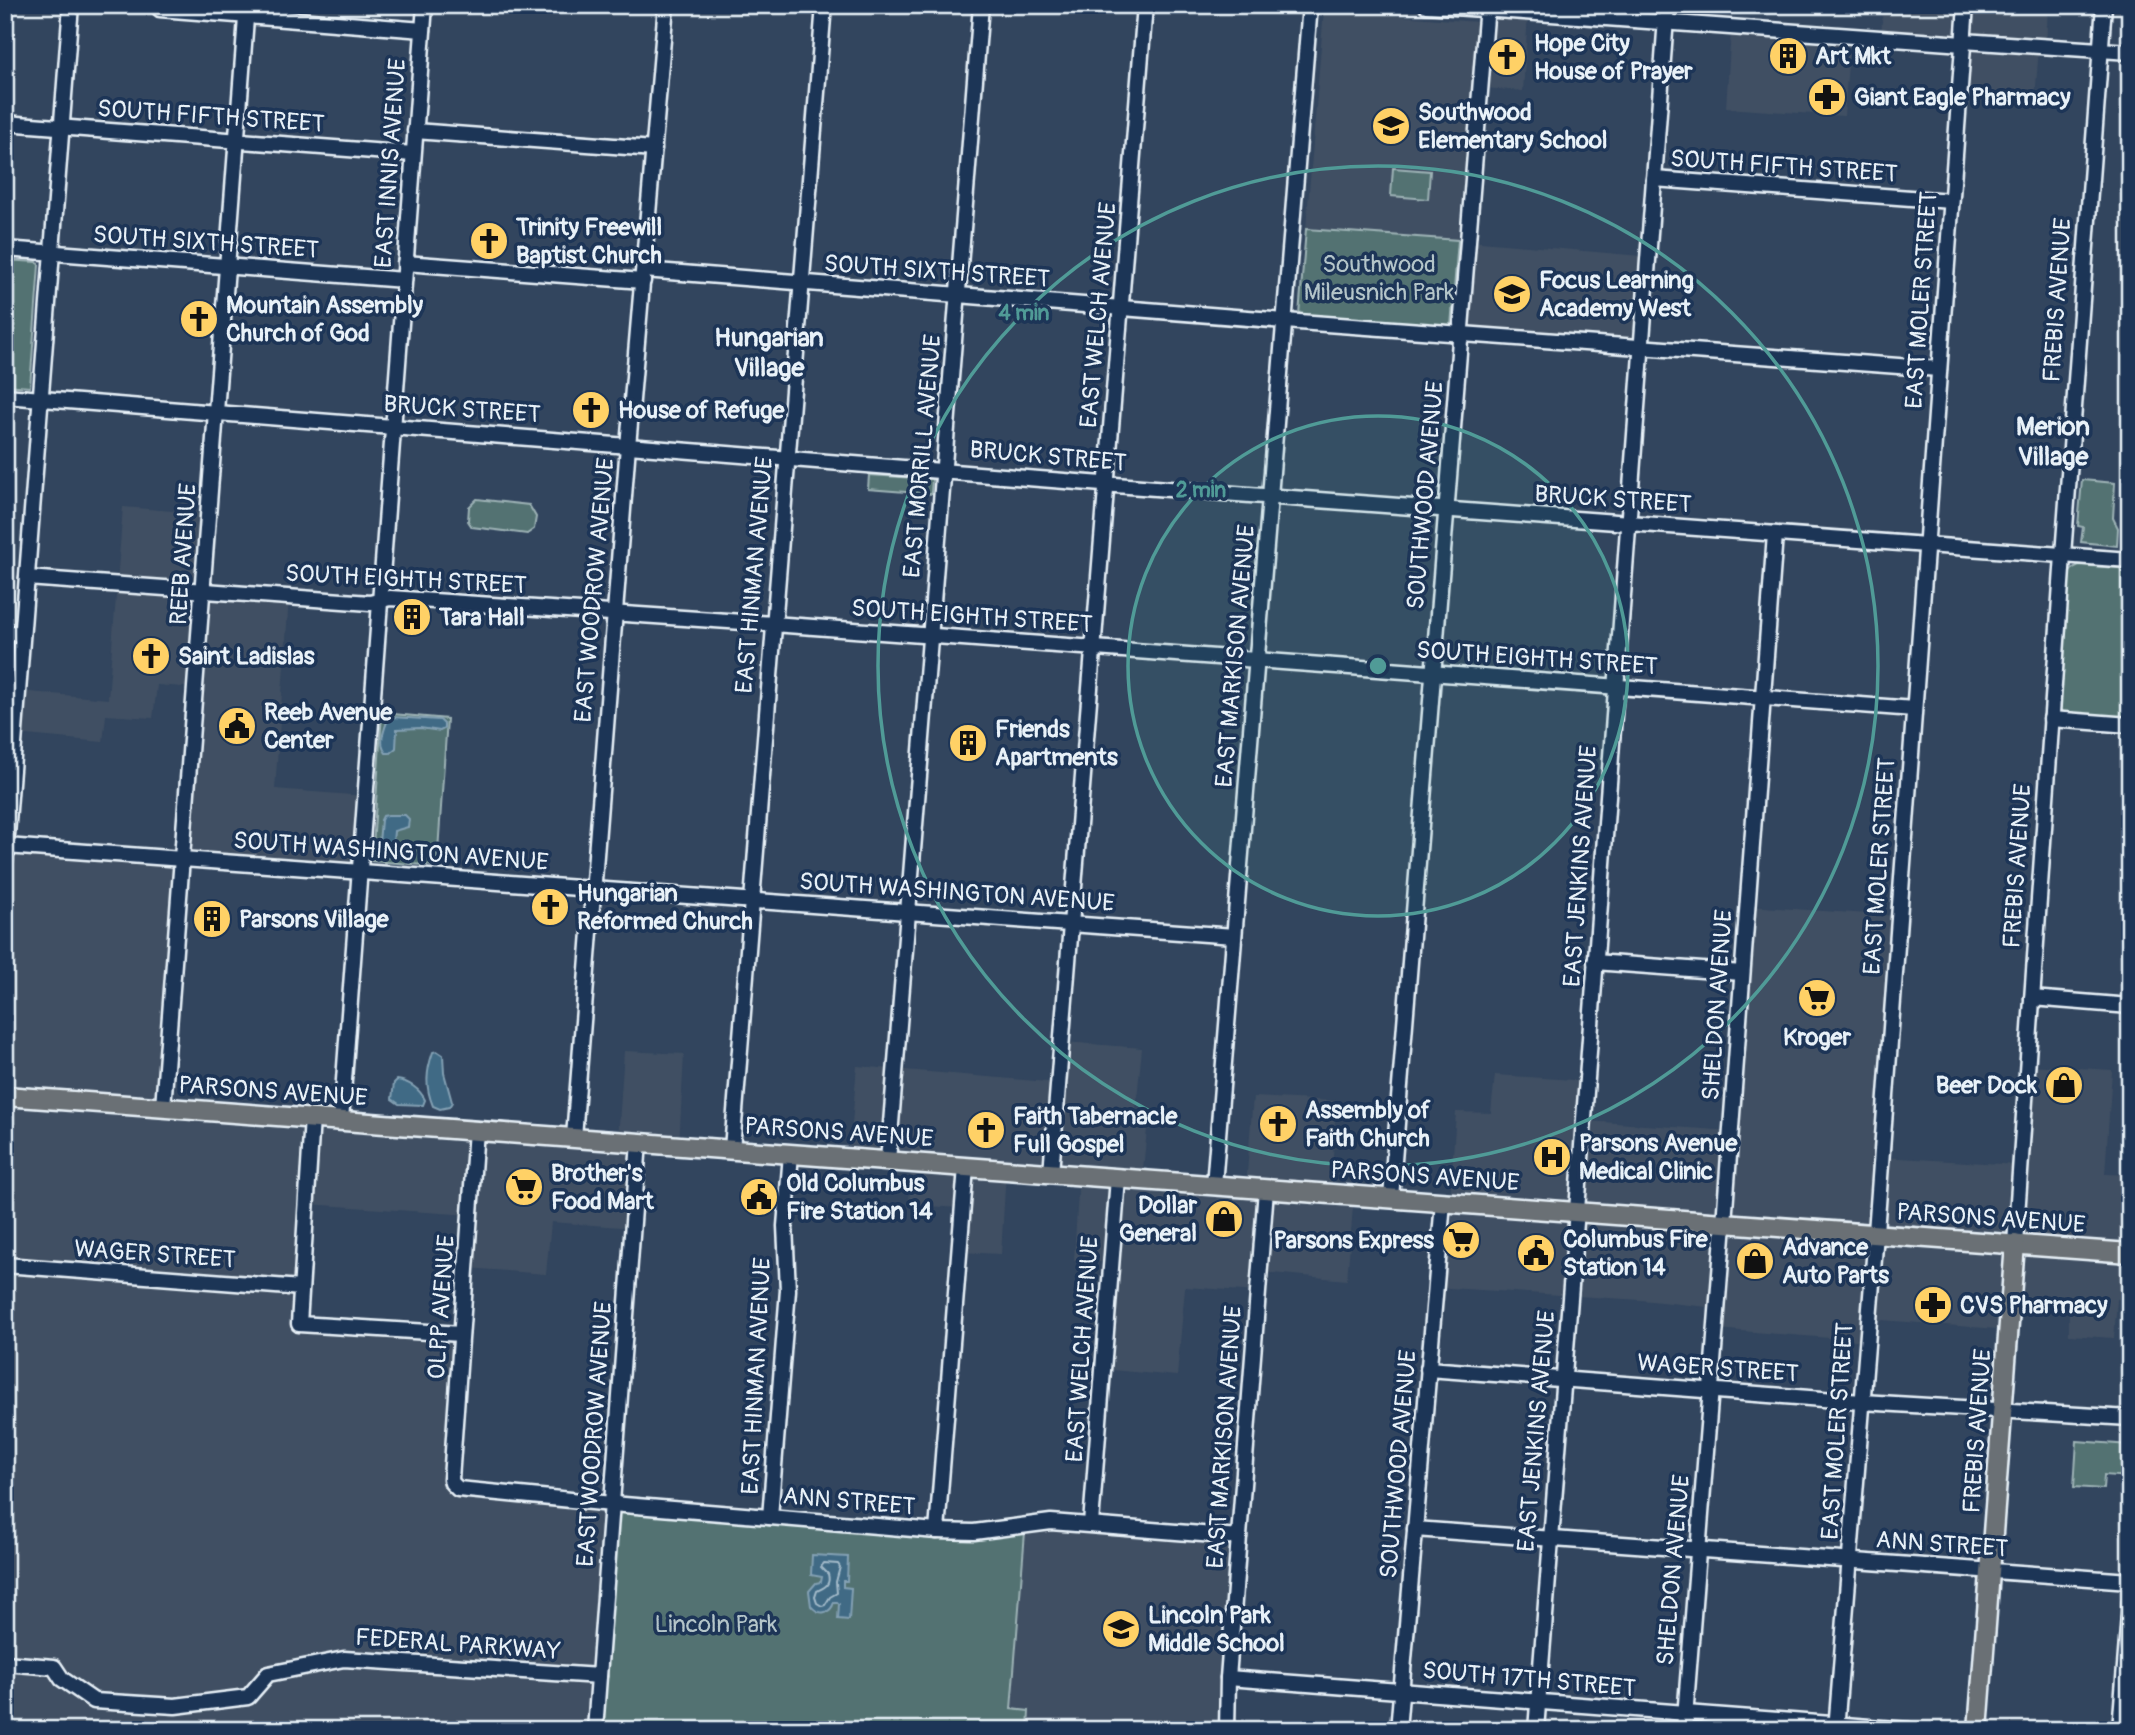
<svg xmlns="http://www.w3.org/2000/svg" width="2135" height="1735" viewBox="0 0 2135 1735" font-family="Pangolin,sans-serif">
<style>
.built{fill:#415063}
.green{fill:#527272;stroke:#9db2b5;stroke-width:2}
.water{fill:#3f6a85;stroke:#83a0b3;stroke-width:2}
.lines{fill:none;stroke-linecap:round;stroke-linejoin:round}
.shore{stroke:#a4bbca;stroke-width:2}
.minor-casing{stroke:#e8f1f8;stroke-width:19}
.major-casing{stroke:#e8f1f8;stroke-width:23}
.minor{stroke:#1d3557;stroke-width:14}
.major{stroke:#6a7074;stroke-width:18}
.ring{fill:none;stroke:#509b97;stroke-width:3.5}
.labels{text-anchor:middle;stroke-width:7;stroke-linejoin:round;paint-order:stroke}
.poi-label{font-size:24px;font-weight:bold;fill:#e8f1f8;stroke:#1d3557;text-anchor:start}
.street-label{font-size:24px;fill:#e8f1f8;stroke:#1d3557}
.park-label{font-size:24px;fill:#b4c5c9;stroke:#1d3557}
.neighbourhood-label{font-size:26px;font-weight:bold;fill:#e8f1f8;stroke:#1d3557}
.centre{fill:#509b97;stroke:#1d3557;stroke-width:3.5}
.ring-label{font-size:21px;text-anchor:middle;font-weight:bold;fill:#509b97;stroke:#1d3557;stroke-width:7;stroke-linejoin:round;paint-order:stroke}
</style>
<rect width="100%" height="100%" fill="#32455e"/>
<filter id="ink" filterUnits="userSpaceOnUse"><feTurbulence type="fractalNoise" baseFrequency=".0143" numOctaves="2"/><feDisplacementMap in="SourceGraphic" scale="14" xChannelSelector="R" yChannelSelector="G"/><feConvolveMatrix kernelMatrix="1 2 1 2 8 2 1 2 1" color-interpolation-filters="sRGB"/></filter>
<g filter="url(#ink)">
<!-- built -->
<g class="built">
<path d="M 1487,5 L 1667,5 L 1666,19 L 1528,13 L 1523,91 L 1472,87 L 1458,240 L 1652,257 L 1645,345 L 1451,326 L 1458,240 L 1306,229 L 1324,10 L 1477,22 L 1487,10 Z"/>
<path d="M 1883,5 L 2048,5 L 2046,46 L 2039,46 L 2035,99 L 1963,89 L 1966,44 L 1881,37 Z"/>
<path d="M 1731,30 L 1850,37 L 1844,116 L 1726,108 Z"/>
<path d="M 123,507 L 209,514 L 205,591 L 289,597 L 275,789 L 376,797 L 372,861 L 364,872 L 185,859 L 167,1107 L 618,1140 L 624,1051 L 684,1054 L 679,1145 L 641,1142 L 636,1228 L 551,1222 L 546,1274 L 467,1268 L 471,1215 L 308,1204 L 299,1321 L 462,1333 L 451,1488 L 619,1510 L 602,1730 L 5,1730 L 5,852 L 185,858 L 196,688 L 157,685 L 153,718 L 106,715 L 103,742 L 5,733 L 5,687 L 19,688 L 29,692 L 108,699 Z"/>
<path d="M 1748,906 L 1898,916 L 1882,1157 L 2018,1165 L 2029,1065 L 2112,1070 L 2105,1174 L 2130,1175 L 2130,1299 L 2117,1299 L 2114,1338 L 2069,1335 L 2069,1307 L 2012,1304 L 2010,1330 L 1869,1319 L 1868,1341 L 1717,1329 L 1718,1308 L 1642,1300 L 1433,1287 L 1450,1201 L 1456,1112 L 1491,1113 L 1495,1075 L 1588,1081 L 1586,1121 L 1732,1131 Z"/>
<path d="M 1064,1042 L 1142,1048 L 1135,1118 L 1148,1119 L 1142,1179 L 1246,1187 L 1253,1097 L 1336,1101 L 1331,1192 L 1354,1194 L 1347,1280 L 1261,1272 L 1259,1292 L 1185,1287 L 1177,1376 L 1101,1369 L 1112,1263 L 1074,1260 L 1079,1176 L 1006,1170 L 1001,1254 L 959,1252 L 962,1208 L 909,1205 L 911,1164 L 849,1159 L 857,1066 L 1060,1083 Z"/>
<path d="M 1058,1529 L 1225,1546 L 1231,1552 L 1219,1705 L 1219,1730 L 1028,1730 L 1029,1711 L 1011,1709 L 1025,1532 Z"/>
</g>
<!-- green -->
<g class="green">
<path d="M 1393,168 L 1430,171 L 1428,199 L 1391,196 Z"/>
<path d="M 1306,229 L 1458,240 L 1451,326 L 1299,315 Z"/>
<path d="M 5,260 L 37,262 L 39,265 L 30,387 L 5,385 Z"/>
<path d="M 869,475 L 932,479 L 931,494 L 868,489 Z"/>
<path d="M 2082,480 L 2115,483 L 2113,518 L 2118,528 L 2117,546 L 2081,542 L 2083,527 L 2078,526 Z"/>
<path d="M 477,499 L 529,505 L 536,517 L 534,529 L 527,534 L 472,527 L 468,521 L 469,507 Z"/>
<path d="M 2079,565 L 2130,569 L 2130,719 L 2066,714 L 2059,709 L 2069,574 L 2073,568 Z"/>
<path d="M 382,713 L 447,719 L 437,866 L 372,861 Z"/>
<path d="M 2077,1441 L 2130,1445 L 2129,1477 L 2104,1475 L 2103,1489 L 2074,1487 Z"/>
<path d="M 619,1510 L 979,1538 L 1025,1532 L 1011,1709 L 1029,1711 L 1028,1730 L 602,1730 Z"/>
</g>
<!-- water -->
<g class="water">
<path d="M 392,717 L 440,720 L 444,724 L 444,729 L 440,731 L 420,728 L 397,729 L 396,748 L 390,753 L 386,753 C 378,744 384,730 388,719 Z"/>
<path d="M 388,815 L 405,815 L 409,819 L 408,827 L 394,831 L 392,854 L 387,858 L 380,857 L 378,854 L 381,820 L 383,816 Z"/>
<path d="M 437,1051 L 443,1055 L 444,1073 L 452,1102 L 449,1107 L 440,1109 L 433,1106 C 425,1087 426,1072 433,1052 Z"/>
<path d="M 397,1080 C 408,1081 420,1089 425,1100 L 423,1105 L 399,1104 L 392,1099 L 394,1083 Z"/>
<path d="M 812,1555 L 848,1557 L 847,1581 L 843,1581 L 843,1587 L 851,1588 L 849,1620 L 838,1619 L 839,1604 L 837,1602 L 834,1602 C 831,1614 819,1616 811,1606 L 809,1591 L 816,1583 L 821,1582 L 822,1577 L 811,1575 Z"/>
</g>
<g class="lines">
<!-- shore -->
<path class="shore" d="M 824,1563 L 838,1564 L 840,1567 L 836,1582 L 837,1593 L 830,1597 L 825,1605 L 822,1606 L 817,1603 L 815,1597 L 817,1591 C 825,1587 831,1585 828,1574 L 821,1567 Z"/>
<defs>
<g id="minor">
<path d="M 1426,5 L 1963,44"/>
<path d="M 160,9 L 423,30"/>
<path d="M 1963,41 L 2130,52"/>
<path d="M 5,123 L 413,154"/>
<path d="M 415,131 L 654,149"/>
<path d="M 1654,179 L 1951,201"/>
<path d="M 5,249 L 404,280"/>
<path d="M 405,263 L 643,281"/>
<path d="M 644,270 L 1285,321 L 1939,369"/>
<path d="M 5,396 L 1115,485 L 2130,560"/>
<path d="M 27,578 L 370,603 L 390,598 L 773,624 L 1914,709"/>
<path d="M 5,632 L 22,634"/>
<path d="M 2051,719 L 2130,725"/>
<path d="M 6,846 L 1234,936"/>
<path d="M 5,861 L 71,5"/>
<path d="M 1595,962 L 1742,973"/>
<path d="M 2032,998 L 2130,1006"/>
<path d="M 163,1107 L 247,5"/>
<path d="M 312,1118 L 299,1324 L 461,1334"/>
<path d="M 341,1120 L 425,5"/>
<path d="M 476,1130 L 451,1479 L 452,1483 L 458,1489 L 612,1504 L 937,1531 L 974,1532 L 1051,1522 L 1239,1537"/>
<path d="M 574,1137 L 627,458 L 666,5"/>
<path d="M 732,1149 L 824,5"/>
<path d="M 888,1161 L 981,5"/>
<path d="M 1051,1173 L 1145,5"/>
<path d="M 1214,1185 L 1310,5"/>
<path d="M 1391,1198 L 1487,5"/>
<path d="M 2015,1244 L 2063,555 L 2104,5"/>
<path d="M 5,1265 L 301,1288"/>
<path d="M 1428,1369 L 1862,1402 L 2130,1418"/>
<path d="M 770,1517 L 788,1290 L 785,1226 L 791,1154"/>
<path d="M 1091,1524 L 1118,1178"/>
<path d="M 1415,1529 L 2130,1581"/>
<path d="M 937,1531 L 966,1167"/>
<path d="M 5,1663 L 54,1667 L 62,1679 L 94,1701 L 175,1706 L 248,1697 L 268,1674 L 344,1659 L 599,1676"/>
<path d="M 1228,1678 L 1909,1730"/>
<path d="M 595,1730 L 639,1142"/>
<path d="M 1227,1730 L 1228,1678 L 1266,1189"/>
<path d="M 1398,1730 L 1443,1202"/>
<path d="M 1536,1730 L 1581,1159 L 1667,5"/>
<path d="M 1684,1730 L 1724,1223 L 1775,534"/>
<path d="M 1836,1730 L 1875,1246 L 1966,5"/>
<path d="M 2120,1730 L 2130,1602"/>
</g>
<g id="major">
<path d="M 5,1096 L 2130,1253"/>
<path d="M 1978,1730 L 2015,1244"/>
</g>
</defs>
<!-- minor casing -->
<use href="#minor" class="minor-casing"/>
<!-- major casing -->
<use href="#major" class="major-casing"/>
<!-- minor -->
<use href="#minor" class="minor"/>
<!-- major -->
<use href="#major" class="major"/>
</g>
</g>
<!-- distance rings -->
<circle cx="1378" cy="666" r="250" fill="#509b97" fill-opacity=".12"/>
<g class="ring">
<circle cx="1378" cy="666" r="250"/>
<circle cx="1378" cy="666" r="500"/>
</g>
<!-- icons -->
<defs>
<symbol id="building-disc" viewBox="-11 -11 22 22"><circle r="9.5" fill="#ffd166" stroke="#1d3557"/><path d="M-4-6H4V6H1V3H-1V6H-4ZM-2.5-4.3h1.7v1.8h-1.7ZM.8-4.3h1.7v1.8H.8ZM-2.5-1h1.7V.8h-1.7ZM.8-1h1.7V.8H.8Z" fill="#111"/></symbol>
<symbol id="church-disc" viewBox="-11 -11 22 22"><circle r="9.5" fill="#ffd166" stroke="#1d3557"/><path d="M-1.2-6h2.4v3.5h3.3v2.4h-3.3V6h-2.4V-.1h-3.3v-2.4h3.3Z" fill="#111"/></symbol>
<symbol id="pharmacy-disc" viewBox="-11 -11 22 22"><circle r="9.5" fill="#ffd166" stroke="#1d3557"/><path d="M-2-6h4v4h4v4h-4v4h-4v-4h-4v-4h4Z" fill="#111"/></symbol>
<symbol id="school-disc" viewBox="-11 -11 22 22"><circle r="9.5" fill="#ffd166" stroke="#1d3557"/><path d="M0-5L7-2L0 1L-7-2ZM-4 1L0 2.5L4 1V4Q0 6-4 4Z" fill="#111"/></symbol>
<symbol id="civic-disc" viewBox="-11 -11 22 22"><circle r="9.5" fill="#ffd166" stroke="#1d3557"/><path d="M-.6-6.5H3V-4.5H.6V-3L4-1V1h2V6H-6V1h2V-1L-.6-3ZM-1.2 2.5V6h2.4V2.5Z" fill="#111"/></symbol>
<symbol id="supermarket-disc" viewBox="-11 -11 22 22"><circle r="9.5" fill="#ffd166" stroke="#1d3557"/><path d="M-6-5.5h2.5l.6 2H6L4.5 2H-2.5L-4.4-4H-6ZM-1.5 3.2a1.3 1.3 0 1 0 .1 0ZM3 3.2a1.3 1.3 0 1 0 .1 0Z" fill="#111"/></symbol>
<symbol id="shop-disc" viewBox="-11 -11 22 22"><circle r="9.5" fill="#ffd166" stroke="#1d3557"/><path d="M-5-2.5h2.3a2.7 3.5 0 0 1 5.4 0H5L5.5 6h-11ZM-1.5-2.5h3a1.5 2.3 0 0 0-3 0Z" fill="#111"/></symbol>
<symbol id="hospital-disc" viewBox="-11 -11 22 22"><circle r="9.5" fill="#ffd166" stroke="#1d3557"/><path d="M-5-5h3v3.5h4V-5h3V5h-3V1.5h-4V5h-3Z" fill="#111"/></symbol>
</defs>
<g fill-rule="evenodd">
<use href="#building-disc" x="1766" y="34" width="44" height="44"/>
<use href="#church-disc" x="1485" y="35" width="44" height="44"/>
<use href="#pharmacy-disc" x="1805" y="75" width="44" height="44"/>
<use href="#school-disc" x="1369" y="104" width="44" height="44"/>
<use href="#church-disc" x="467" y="219" width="44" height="44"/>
<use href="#school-disc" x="1490" y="272" width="44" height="44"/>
<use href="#church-disc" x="177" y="297" width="44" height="44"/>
<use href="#church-disc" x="569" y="388" width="44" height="44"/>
<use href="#building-disc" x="390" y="595" width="44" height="44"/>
<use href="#church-disc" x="129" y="634" width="44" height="44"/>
<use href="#civic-disc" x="215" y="704" width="44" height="44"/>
<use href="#building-disc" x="946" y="721" width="44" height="44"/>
<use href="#church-disc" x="528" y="885" width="44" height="44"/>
<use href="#building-disc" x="190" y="897" width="44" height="44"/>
<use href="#supermarket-disc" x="1795" y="976" width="44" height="44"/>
<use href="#shop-disc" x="2042" y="1063" width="44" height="44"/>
<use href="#church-disc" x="1256" y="1102" width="44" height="44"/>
<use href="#church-disc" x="964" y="1108" width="44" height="44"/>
<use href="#hospital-disc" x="1530" y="1135" width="44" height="44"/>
<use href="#supermarket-disc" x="502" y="1165" width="44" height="44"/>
<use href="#civic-disc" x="737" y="1175" width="44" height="44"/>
<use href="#shop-disc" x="1202" y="1197" width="44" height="44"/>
<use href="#supermarket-disc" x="1439" y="1218" width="44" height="44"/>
<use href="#civic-disc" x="1514" y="1231" width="44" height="44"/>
<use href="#shop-disc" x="1733" y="1239" width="44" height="44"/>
<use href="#pharmacy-disc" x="1911" y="1283" width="44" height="44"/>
<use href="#school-disc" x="1099" y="1607" width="44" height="44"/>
</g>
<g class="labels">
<!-- poi labels -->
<g class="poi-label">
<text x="1534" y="51">Hope City<tspan x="1534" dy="28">House of Prayer</tspan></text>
<text x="1815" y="64">Art Mkt</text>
<text x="1854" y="105">Giant Eagle Pharmacy</text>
<text x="1418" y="120">Southwood<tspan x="1418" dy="28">Elementary School</tspan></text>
<text x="516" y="235">Trinity Freewill<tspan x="516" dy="28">Baptist Church</tspan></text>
<text x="1539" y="288">Focus Learning<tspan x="1539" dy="28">Academy West</tspan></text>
<text x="226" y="313">Mountain Assembly<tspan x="226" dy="28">Church of God</tspan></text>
<text x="618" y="418">House of Refuge</text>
<text x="439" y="625">Tara Hall</text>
<text x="178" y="664">Saint Ladislas</text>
<text x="264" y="720">Reeb Avenue<tspan x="264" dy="28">Center</tspan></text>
<text x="995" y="737">Friends<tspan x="995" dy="28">Apartments</tspan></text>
<text x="577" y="901">Hungarian<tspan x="577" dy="28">Reformed Church</tspan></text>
<text x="239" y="927">Parsons Village</text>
<text x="1817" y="1045" text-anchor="middle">Kroger</text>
<text x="2037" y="1093" text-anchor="end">Beer Dock</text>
<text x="1305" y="1118">Assembly of<tspan x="1305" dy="28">Faith Church</tspan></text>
<text x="1013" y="1124">Faith Tabernacle<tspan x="1013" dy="28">Full Gospel</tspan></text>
<text x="1579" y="1151">Parsons Avenue<tspan x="1579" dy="28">Medical Clinic</tspan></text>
<text x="551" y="1181">Brother's<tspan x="551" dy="28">Food Mart</tspan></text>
<text x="786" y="1191">Old Columbus<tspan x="786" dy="28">Fire Station 14</tspan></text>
<text x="1197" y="1213" text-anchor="end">Dollar<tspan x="1197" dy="28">General</tspan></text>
<text x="1563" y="1247">Columbus Fire<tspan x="1563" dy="28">Station 14</tspan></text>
<text x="1434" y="1248" text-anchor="end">Parsons Express</text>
<text x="1782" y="1255">Advance<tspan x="1782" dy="28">Auto Parts</tspan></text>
<text x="1960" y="1313">CVS Pharmacy</text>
<text x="1148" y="1623">Lincoln Park<tspan x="1148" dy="28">Middle School</tspan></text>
</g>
<!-- street labels -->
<g class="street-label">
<text transform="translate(211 116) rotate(4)" y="8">SOUTH FIFTH STREET</text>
<text transform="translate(390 163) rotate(-86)" y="8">EAST INNIS AVENUE</text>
<text transform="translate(1784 166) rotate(4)" y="8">SOUTH FIFTH STREET</text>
<text transform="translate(206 242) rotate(4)" y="8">SOUTH SIXTH STREET</text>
<text transform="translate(937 271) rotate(4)" y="8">SOUTH SIXTH STREET</text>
<text transform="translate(1921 300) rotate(-86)" y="8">EAST MOLER STREET</text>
<text transform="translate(2057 300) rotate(-86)" y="8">FREBIS AVENUE</text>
<text transform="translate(1098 315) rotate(-85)" y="8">EAST WELCH AVENUE</text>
<text transform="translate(462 409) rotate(4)" y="8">BRUCK STREET</text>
<text transform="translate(922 456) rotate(-85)" y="8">EAST MORRILL AVENUE</text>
<text transform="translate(1048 456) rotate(5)" y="8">BRUCK STREET</text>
<text transform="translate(1425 495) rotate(-85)" y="8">SOUTHWOOD AVENUE</text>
<text transform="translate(1613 499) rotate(4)" y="8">BRUCK STREET</text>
<text transform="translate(183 554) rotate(-86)" y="8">REEB AVENUE</text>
<text transform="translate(754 575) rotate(-85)" y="8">EAST HINMAN AVENUE</text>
<text transform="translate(406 579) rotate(3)" y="8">SOUTH EIGHTH STREET</text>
<text transform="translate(594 590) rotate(-85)" y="8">EAST WOODROW AVENUE</text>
<text transform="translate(972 616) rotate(4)" y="8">SOUTH EIGHTH STREET</text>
<text transform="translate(1235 656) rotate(-85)" y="8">EAST MARKISON AVENUE</text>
<text transform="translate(1537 658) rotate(4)" y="8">SOUTH EIGHTH STREET</text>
<text transform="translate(391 851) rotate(4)" y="8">SOUTH WASHINGTON AVENUE</text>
<text transform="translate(1580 866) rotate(-86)" y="8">EAST JENKINS AVENUE</text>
<text transform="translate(1879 866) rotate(-86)" y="8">EAST MOLER STREET</text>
<text transform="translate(2017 866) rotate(-86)" y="8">FREBIS AVENUE</text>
<text transform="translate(957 892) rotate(4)" y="8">SOUTH WASHINGTON AVENUE</text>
<text transform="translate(1717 1005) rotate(-86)" y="8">SHELDON AVENUE</text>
<text transform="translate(273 1091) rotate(4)" y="8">PARSONS AVENUE</text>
<text transform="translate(839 1132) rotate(4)" y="8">PARSONS AVENUE</text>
<text transform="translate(1425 1176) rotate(4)" y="8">PARSONS AVENUE</text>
<text transform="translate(1991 1218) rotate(4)" y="8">PARSONS AVENUE</text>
<text transform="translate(155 1254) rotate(4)" y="8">WAGER STREET</text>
<text transform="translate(441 1307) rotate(-86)" y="8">OLPP AVENUE</text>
<text transform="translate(1082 1349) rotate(-86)" y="8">EAST WELCH AVENUE</text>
<text transform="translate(1718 1368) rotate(4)" y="8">WAGER STREET</text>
<text transform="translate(756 1376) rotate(-87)" y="8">EAST HINMAN AVENUE</text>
<text transform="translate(1536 1431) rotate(-85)" y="8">EAST JENKINS AVENUE</text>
<text transform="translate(1837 1431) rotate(-86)" y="8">EAST MOLER STREET</text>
<text transform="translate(1977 1431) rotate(-86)" y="8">FREBIS AVENUE</text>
<text transform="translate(594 1434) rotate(-86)" y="8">EAST WOODROW AVENUE</text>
<text transform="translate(1224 1437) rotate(-86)" y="8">EAST MARKISON AVENUE</text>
<text transform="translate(1398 1464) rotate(-85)" y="8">SOUTHWOOD AVENUE</text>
<text transform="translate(849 1501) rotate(5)" y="8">ANN STREET</text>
<text transform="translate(1942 1544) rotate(4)" y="8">ANN STREET</text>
<text transform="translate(1673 1570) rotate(-85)" y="8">SHELDON AVENUE</text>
<text transform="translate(458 1644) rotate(4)" y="8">FEDERAL PARKWAY</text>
<text transform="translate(1529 1679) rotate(5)" y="8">SOUTH 17TH STREET</text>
</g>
<!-- park labels -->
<g class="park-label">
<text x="1379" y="272">Southwood<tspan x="1379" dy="28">Mileusnich Park</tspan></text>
<text x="716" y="1632">Lincoln Park</text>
</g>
<!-- neighbourhood labels -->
<g class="neighbourhood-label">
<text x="769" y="346">Hungarian<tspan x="769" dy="30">Village</tspan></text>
<text x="2053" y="435">Merion<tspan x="2053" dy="30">Village</tspan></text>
</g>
</g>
<circle cx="1378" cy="666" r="10" class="centre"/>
<g class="ring-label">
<text x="1024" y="320">4 min</text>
<text x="1201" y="497">2 min</text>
</g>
<!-- margin -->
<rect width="2135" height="1735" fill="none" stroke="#1d3557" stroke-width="28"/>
<rect x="14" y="14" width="2107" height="1707" fill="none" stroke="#e8f1f8" stroke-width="2.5" filter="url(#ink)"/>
</svg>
